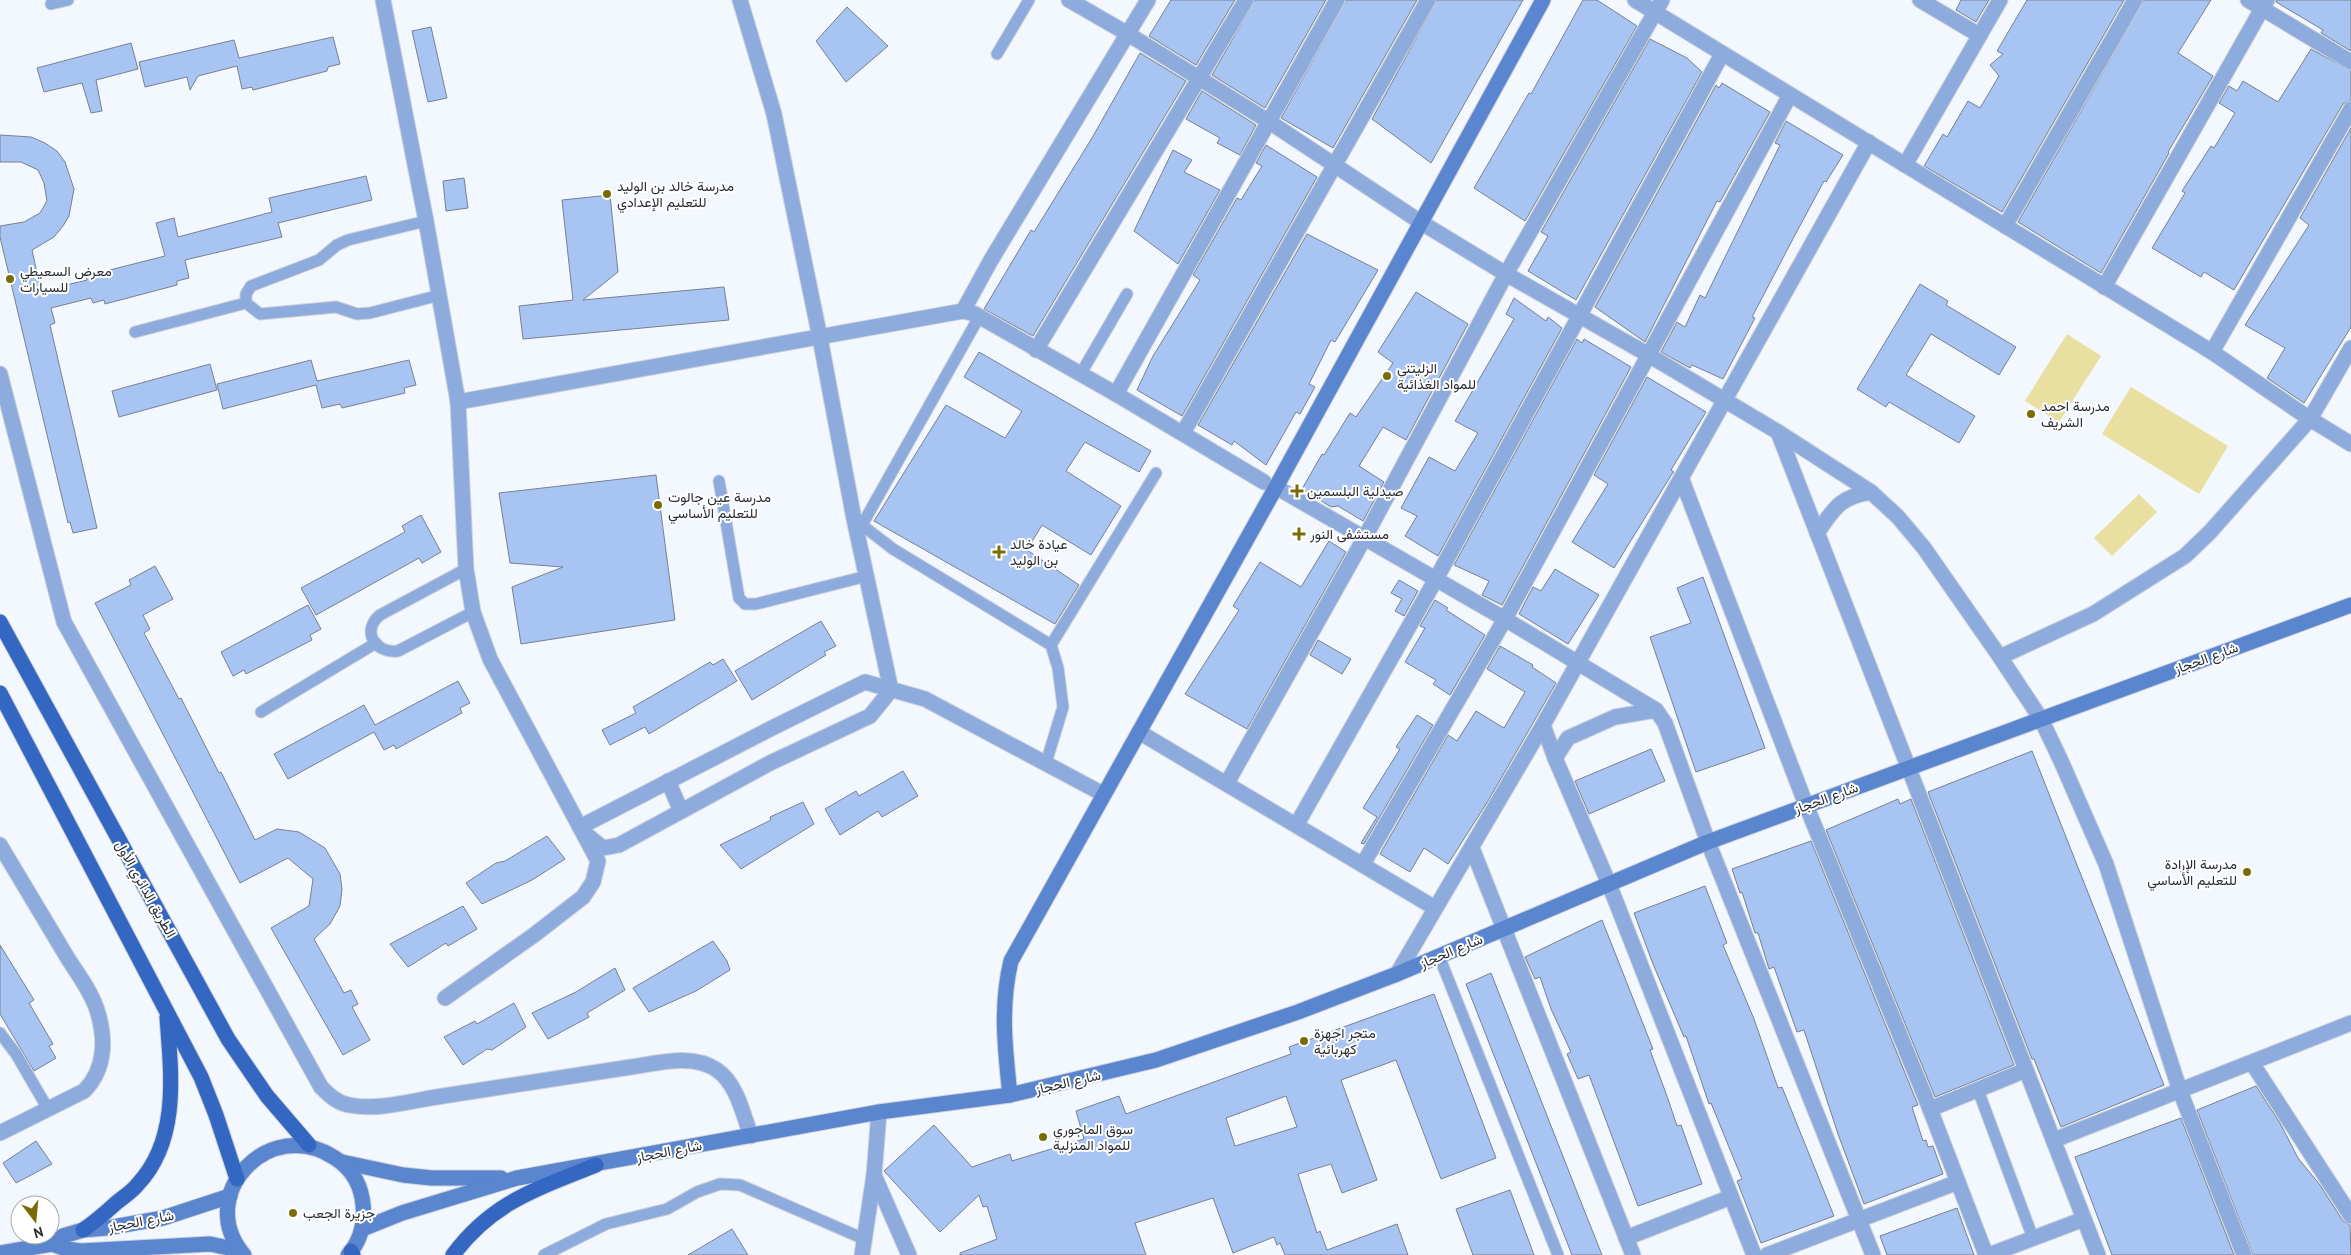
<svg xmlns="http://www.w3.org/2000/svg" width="2351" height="1255" viewBox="0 0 2351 1255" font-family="'PT Sans',Vazirmatn,sans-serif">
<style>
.green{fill:#e8dfa0}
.building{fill:#a8c4f2;stroke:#788190;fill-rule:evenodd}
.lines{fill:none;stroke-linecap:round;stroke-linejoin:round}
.lane-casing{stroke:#cfd2d9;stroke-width:13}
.street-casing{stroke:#cfd2d9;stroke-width:17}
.secondary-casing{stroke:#cfd2d9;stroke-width:17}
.primary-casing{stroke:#cfd2d9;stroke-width:17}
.lane{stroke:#8eabde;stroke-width:11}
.street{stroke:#8eabde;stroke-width:15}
.secondary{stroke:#5a85cf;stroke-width:15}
.primary{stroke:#3467c2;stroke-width:15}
.poi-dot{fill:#796c05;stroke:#fff;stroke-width:2}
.labels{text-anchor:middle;stroke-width:4;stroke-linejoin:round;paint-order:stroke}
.poi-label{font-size:14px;fill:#292c33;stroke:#fff;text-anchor:start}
.street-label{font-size:14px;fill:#292c33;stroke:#fff}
</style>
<rect width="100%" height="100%" fill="#f3f7fe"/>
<!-- green -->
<g class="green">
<path d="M 2067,334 L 2101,356 L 2059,422 L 2025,401 Z"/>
<path d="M 2131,387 L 2228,446 L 2199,494 L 2102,434 Z"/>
<path d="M 2139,494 L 2157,512 L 2112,556 L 2094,538 Z"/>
</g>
<!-- building -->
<g class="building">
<path d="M 1171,0 L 1235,0 L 1196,65 L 1149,36 Z"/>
<path d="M 1255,0 L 1326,0 L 1265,108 L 1212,75 Z"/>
<path d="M 1346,0 L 1417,0 L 1333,148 L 1281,118 Z"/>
<path d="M 1437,0 L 1523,0 L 1431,163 L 1372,119 Z"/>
<path d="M 1583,0 L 1597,0 L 1637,26 L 1525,221 L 1474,188 L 1529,93 L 1531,94 Z"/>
<path d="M 1961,0 L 1989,0 L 1976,22 L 1956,10 Z"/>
<path d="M 2027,0 L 2124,0 L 2002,212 L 1924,166 L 1943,134 L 1947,137 L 1968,101 L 1980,108 L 1999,76 L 1990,65 L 2003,54 L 1997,51 Z"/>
<path d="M 2144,0 L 2211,0 L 2178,53 L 2213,76 L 2168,152 L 2169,153 L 2101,273 L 2018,222 Z"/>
<path d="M 2276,0 L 2351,0 L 2351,51 L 2321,33 L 2323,30 L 2276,2 Z"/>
<path d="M 847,7 L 888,46 L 846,82 L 816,41 Z"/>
<path d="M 431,27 L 447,98 L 428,102 L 412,31 Z"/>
<path d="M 333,37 L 340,64 L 328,67 L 327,71 L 253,90 L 252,87 L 242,89 L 237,66 L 198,76 L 190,90 L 187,77 L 145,87 L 139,62 L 234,40 L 239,58 Z"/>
<path d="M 1650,39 L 1687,58 L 1702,72 L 1576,300 L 1528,271 L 1548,236 L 1541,232 Z"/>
<path d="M 131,43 L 138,69 L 96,80 L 102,111 L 91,113 L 82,83 L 44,92 L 37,68 Z"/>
<path d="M 2311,49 L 2351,71 L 2351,100 L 2343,104 L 2234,290 L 2204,272 L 2201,277 L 2152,248 L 2185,193 L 2182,191 L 2211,146 L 2214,148 L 2235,113 L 2219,103 L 2229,86 L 2237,91 L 2243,81 L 2278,102 Z"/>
<path d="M 1140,53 L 1186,81 L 1033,336 L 984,309 L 1031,230 L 1034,232 L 1092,138 Z"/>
<path d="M 1722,83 L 1770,112 L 1720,202 L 1717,201 L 1645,342 L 1595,307 L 1716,85 L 1719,88 Z"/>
<path d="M 1202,91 L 1256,125 L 1240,155 L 1217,143 L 1220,138 L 1186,119 Z"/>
<path d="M 1786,121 L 1843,155 L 1826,182 L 1824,181 L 1795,235 L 1752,317 L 1755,318 L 1723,379 L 1692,365 L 1690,368 L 1661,352 L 1677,322 L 1685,327 L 1700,295 L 1705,298 L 1780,145 L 1775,143 Z"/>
<path d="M 2351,128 L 2351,327 L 2304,403 L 2267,378 L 2285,348 L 2245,325 L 2309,225 L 2300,218 Z"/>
<path d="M 0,135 L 31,137 L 45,143 L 57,151 L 65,162 L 74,189 L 69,216 L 63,226 L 54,237 L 32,250 L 41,291 L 87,280 L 86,276 L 165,256 L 156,223 L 174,218 L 178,237 L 272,212 L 269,198 L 366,176 L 372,200 L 278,223 L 282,237 L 185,260 L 189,278 L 177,281 L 177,285 L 105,304 L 104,300 L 93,303 L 91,298 L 51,308 L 55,323 L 50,325 L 97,528 L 73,533 L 70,522 L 68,523 L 0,237 L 0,226 L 24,222 L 40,213 L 47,201 L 44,183 L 38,170 L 21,162 L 0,162 Z"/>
<path d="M 1266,145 L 1317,177 L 1182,416 L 1137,390 L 1153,356 L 1200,280 L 1193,275 L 1237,198 L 1241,200 L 1262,166 L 1256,163 Z"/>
<path d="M 1173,150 L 1192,160 L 1184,172 L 1220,190 L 1178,264 L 1134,231 Z"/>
<path d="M 464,178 L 468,208 L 446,211 L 443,181 Z"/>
<path d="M 610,195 L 618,272 L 583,300 L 724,287 L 729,320 L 523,339 L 519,306 L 573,300 L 562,200 Z"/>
<path d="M 1307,234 L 1378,270 L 1335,342 L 1331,340 L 1309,384 L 1315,387 L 1300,414 L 1296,412 L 1266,465 L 1234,441 L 1232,445 L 1198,425 Z"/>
<path d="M 1920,284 L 1948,301 L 1946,305 L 2016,347 L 1999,375 L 1931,334 L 1906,375 L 1975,416 L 1959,443 L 1889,402 L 1886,407 L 1857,389 Z"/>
<path d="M 1416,292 L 1468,324 L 1406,440 L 1383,427 L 1359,466 L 1384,482 L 1363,521 L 1338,506 L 1331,507 L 1302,489 L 1322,454 L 1324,455 L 1350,413 L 1356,417 L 1393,363 L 1378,352 Z"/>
<path d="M 1514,298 L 1546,321 L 1548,317 L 1562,328 L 1438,556 L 1405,536 L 1417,516 L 1401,508 L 1429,457 L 1455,471 L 1478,433 L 1455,421 L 1514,319 L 1506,314 Z"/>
<path d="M 1577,339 L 1582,343 L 1584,339 L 1631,367 L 1502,605 L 1482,595 L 1489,581 L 1454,565 Z"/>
<path d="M 979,352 L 1151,451 L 1139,472 L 1085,442 L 1066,471 L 1121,506 L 1091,555 L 1042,525 L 1027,550 L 1079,585 L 1055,624 L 874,521 L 946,405 L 1005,438 L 1022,411 L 964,377 Z"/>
<path d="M 311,360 L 317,381 L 409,360 L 416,385 L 404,388 L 405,393 L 342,408 L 340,404 L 322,408 L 316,385 L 223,409 L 217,384 Z"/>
<path d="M 210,364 L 217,390 L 119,417 L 112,391 Z"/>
<path d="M 1647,377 L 1706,412 L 1671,470 L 1674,472 L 1672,474 L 1614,568 L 1572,542 L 1608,484 L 1594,475 Z"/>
<path d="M 656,475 L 675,620 L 521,644 L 512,587 L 563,567 L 510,563 L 499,493 Z"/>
<path d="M 421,515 L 441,552 L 422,563 L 419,558 L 316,615 L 301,588 L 405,532 L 402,526 Z"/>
<path d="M 1329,541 L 1346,552 L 1247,729 L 1185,694 L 1239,610 L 1233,606 L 1260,562 L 1301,587 Z"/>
<path d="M 155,566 L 173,599 L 143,615 L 150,629 L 144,633 L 179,699 L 181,698 L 219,773 L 221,772 L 255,840 L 277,829 L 299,832 L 325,848 L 340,874 L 342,889 L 340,906 L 330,924 L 314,939 L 344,993 L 351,990 L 358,1004 L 352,1007 L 370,1040 L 343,1055 L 271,928 L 309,906 L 313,879 L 288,858 L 240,883 L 95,603 L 131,585 L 129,580 Z"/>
<path d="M 1555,569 L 1599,595 L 1568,644 L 1519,614 L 1533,587 L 1541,591 Z"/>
<path d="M 1703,577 L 1765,748 L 1696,772 L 1650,637 L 1691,623 L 1677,588 Z"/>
<path d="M 1399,580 L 1418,591 L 1404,616 L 1395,611 L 1402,599 L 1391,593 Z"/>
<path d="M 1435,600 L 1448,608 L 1446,610 L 1485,635 L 1450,695 L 1433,684 L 1436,680 L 1405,662 L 1425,628 L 1420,626 Z"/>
<path d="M 308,605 L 321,629 L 310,635 L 312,640 L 246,674 L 244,670 L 233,676 L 221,652 Z"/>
<path d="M 821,621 L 836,646 L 824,652 L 826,655 L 752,700 L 735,671 Z"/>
<path d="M 1318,640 L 1351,659 L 1342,674 L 1310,655 Z"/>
<path d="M 1500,646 L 1533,665 L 1532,667 L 1556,683 L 1488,801 L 1448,864 L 1424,848 L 1410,872 L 1380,854 L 1448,735 L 1457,741 L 1476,711 L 1504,728 L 1525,692 L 1487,669 Z"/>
<path d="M 723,659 L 737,681 L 649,734 L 645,727 L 610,745 L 602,730 L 636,713 L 633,707 L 683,678 L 710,662 L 713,665 Z"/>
<path d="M 458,681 L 470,703 L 460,708 L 462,713 L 396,749 L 394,745 L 384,750 L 374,732 L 288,779 L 274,754 L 364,705 L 375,725 Z"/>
<path d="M 1417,715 L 1433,725 L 1364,844 L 1361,843 L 1377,817 L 1363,808 L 1400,749 L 1396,747 Z"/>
<path d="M 1651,749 L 1665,781 L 1589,814 L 1575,781 Z"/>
<path d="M 2032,751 L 2164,1085 L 2061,1127 L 2034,1059 L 2032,1059 L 1928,792 Z"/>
<path d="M 903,771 L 918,796 L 882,817 L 878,811 L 840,835 L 825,809 L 856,791 L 859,796 Z"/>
<path d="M 1898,799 L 1900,804 L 1911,799 L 2014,1065 L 1935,1097 L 1826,830 Z"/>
<path d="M 803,802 L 814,824 L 741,869 L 720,845 L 771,820 L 770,817 Z"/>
<path d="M 547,836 L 565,859 L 532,880 L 482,904 L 466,883 L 496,863 L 505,861 Z"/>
<path d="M 1811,841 L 1918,1105 L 1912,1107 L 1923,1141 L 1926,1140 L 1928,1147 L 1933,1146 L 1943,1174 L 1864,1204 L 1838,1134 L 1804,1030 L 1797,1032 L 1774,967 L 1769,969 L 1758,933 L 1755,933 L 1742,892 L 1740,893 L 1732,869 Z"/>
<path d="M 1705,886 L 1727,943 L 1723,945 L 1754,1019 L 1778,1088 L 1782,1087 L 1834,1216 L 1761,1243 L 1737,1181 L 1742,1179 L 1711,1103 L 1709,1104 L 1686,1036 L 1684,1037 L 1653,964 L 1634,913 Z"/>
<path d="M 463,906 L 477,929 L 448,946 L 446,943 L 408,967 L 390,944 Z"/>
<path d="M 1602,920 L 1653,1049 L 1650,1050 L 1668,1099 L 1677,1126 L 1681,1125 L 1702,1184 L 1638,1206 L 1589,1075 L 1578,1079 L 1567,1054 L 1571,1052 L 1551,1009 L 1540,977 L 1535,979 L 1525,957 Z"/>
<path d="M 713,941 L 727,961 L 730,970 L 696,991 L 649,1012 L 633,988 Z"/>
<path d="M 0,945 L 34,1000 L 29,1003 L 53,1044 L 49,1046 L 56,1058 L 34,1071 L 0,1014 Z"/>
<path d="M 615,968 L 625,990 L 587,1013 L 589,1017 L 548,1039 L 532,1013 L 576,992 Z"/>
<path d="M 1491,973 L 1575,1187 L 1602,1255 L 1572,1255 L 1466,984 Z"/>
<path d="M 1434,994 L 1496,1158 L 1441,1179 L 1396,1060 L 1341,1080 L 1377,1180 L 1342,1193 L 1331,1164 L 1298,1174 L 1317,1233 L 1320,1231 L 1327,1250 L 1397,1224 L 1408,1255 L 1285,1255 L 1280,1243 L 1277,1245 L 1274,1237 L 1233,1253 L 1213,1198 L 1135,1223 L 1146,1255 L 960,1255 L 960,1253 L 997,1239 L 987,1206 L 983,1207 L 979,1195 L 940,1232 L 884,1171 L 934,1125 L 972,1167 L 1010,1154 L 1012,1161 L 1084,1139 L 1076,1111 L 1119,1096 L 1126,1114 L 1291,1054 L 1289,1047 ZM 1286,1096 L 1297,1127 L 1235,1146 L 1226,1118 Z"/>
<path d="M 514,1003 L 526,1027 L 492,1050 L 487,1049 L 463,1065 L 444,1037 L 475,1021 L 477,1024 Z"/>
<path d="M 2256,1086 L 2280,1123 L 2298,1158 L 2320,1185 L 2343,1221 L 2350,1225 L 2351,1255 L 2253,1255 L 2197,1110 Z"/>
<path d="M 2181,1118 L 2234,1255 L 2112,1255 L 2075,1157 Z"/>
<path d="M 36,1141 L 52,1164 L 16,1183 L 3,1163 Z"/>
<path d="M 1510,1190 L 1534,1255 L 1473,1255 L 1456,1209 Z"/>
<path d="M 1957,1208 L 1974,1255 L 1887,1255 L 1880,1236 Z"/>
<path d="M 732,1229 L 748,1255 L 688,1255 Z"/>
</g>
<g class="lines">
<defs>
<g id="lane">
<path d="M 51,4 L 68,0"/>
<path d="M 997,54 L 1029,0"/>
<path d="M 426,221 L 348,240 L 337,245 L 319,260 L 251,286 L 246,294 L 246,303 L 260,314 L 336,307 L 357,314 L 370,313 L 440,295"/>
<path d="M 135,332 L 246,303"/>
<path d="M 1080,375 L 1127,294"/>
<path d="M 719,481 L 739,598 L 745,604 L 756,604 L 867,576"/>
<path d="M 854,519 L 893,549 L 1051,645 L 1058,668 L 1063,707 L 1046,763"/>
<path d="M 862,525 L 979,317"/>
<path d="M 466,569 L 380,615 C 361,631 375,654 398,651 L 473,612"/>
<path d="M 1051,645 L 1156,473"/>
<path d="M 261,712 L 376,643"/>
<path d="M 1439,956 L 1558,1255"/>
<path d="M 0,1033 L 16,1054 L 48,1109"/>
<path d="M 1978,1090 L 2033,1238"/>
<path d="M 544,1255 L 606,1224 L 667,1209 L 697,1192 L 720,1184 L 740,1185 L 864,1239"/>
</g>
<g id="street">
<path d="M 383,0 L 426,221 L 458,402 L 466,569 L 473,612 L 490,659 L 598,861 L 593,882 L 583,897 L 534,935 L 445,998"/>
<path d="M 740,0 L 774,114 L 820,338 L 854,519 L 891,690"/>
<path d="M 1069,0 L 1128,34 L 1268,121 L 1422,223 L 1506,274 L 1647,354 L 1778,432 L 1871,492 L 1898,517 L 1924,548 L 2000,657 L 2041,719 L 2061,761 L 2106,864 L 2180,1091 L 2244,1255"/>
<path d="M 1635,0 L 2212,352 L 2310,419 L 2351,444"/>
<path d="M 1920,0 L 1979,35"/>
<path d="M 2248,0 L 2351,62"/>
<path d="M 1905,165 L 2000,0"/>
<path d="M 2005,226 L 2135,0"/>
<path d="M 2104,287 L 2267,0"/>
<path d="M 963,311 L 991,260 L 1148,0"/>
<path d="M 1036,350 L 1246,0"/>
<path d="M 2212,352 L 2351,109"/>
<path d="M 0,374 L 64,622 L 321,1087 C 329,1095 337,1103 349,1105 C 379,1111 414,1100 443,1096 C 506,1086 569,1076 631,1067 C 658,1063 693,1053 717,1070 C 737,1084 743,1114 751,1136"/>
<path d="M 1116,394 L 1337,0"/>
<path d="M 458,402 L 963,311 L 975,314 L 1116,394 L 1264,482"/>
<path d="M 1778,432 L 2098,1255"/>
<path d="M 1183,433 L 1428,0"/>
<path d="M 1682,480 L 1806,805 L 1930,1109 L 1986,1255"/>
<path d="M 1276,487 L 1505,619 L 1656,710 L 1665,723 L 1708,842 L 1873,1255"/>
<path d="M 1817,533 C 1834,509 1839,497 1871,492"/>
<path d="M 2000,657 L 2093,614 L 2185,556 L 2210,532 L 2310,419 L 2351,348"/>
<path d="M 1543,725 L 1555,758 L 1609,884 L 1754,1255"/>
<path d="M 1139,732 L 1435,908"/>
<path d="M 1555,758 L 1568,738 L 1615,717 L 1656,710"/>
<path d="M 668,781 L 681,811"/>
<path d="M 1227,783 L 1365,537 L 1506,274 L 1662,0"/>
<path d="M 1297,824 L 1436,579 L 1722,54"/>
<path d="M 580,827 L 770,729 L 865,682 L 925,699 L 1103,794"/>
<path d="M 587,835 L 603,848 L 619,845 L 770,763 L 870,716 L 891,690"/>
<path d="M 0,845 C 22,882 44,919 67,957 C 77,973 91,991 97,1010 C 106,1038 106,1069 84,1091 L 0,1133"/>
<path d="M 1472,848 L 1633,1255"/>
<path d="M 1363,864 L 1505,619 L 1790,95"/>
<path d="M 1397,974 L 1543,725 L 1869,142"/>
<path d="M 2252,1063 L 2351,1216"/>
<path d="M 1930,1109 L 2026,1070"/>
<path d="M 2054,1140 L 2351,1023"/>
<path d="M 874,1175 L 909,1255"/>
<path d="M 1626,1238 L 1731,1197"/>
<path d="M 862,1255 L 874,1175 L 879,1112"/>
<path d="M 1767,1255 L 1958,1182"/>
<path d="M 1989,1255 L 2084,1219"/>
</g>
<g id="secondary">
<path d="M 1010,1095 C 1005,1049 1000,1006 1011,961 L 1276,487 L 1543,0"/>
<path d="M 342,1162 L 403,1175 L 432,1178 L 501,1178"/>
<path d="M 362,1229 L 402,1213 L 517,1178 L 879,1112 L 1010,1095 L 1156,1060 L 1298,1012 L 1397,974 L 1708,842 L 2351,605"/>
<path d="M 52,1244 L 66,1249 L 81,1251 L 210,1244 L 239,1250"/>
<path d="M 0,1253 L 52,1244 L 63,1236 L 83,1230 L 107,1228 L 163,1218 L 230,1196"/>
<path d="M 244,1255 C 193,1195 270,1114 335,1158 C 349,1167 359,1181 362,1198 C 366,1218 362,1240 348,1255"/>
</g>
<g id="primary">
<path d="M 0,622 L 228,1039 L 267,1096 L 309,1145"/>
<path d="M 0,693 L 201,1077 L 216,1115 L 237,1179"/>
<path d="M 83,1230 C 95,1222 104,1214 115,1204 C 123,1197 132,1192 138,1184 C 180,1139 171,1073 167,1017"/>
<path d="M 351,1251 L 353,1255"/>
<path d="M 453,1255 C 492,1202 537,1189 596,1165"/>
</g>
</defs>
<!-- lane casing -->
<use href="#lane" class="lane-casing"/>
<!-- street casing -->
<use href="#street" class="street-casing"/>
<!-- secondary casing -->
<use href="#secondary" class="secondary-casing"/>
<!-- primary casing -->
<use href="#primary" class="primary-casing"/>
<!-- lane -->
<use href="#lane" class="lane"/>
<!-- street -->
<use href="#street" class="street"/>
<!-- secondary -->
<use href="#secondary" class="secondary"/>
<!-- primary -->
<use href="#primary" class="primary"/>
</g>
<!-- markers -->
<g class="poi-dot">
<circle cx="607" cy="194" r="5"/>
<circle cx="10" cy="279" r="5"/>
<circle cx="1387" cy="376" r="5"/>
<circle cx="2031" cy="414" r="5"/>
<path d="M1294.5 483.5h5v5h5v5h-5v5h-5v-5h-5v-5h5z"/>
<circle cx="658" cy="505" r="5"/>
<path d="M1296.5 526.5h5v5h5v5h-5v5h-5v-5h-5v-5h5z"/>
<path d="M996.5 544.5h5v5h5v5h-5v5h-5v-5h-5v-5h5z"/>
<circle cx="2247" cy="872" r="5"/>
<circle cx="1304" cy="1041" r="5"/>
<circle cx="1043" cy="1137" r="5"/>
<circle cx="293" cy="1213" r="5"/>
</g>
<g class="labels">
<!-- poi labels -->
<g class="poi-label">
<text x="617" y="191">مدرسة خالد بن الوليد<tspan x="617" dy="16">للتعليم الإعدادي</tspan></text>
<text x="20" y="276">معرض السعيطي<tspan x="20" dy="16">للسيارات</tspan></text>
<text x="1397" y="373">الزليتني<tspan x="1397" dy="16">للمواد الغذائية</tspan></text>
<text x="2041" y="411">مدرسة احمد<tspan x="2041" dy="16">الشريف</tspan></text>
<text x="1307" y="496">صيدلية البلسمين</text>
<text x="668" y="502">مدرسة عين جالوت<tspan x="668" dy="16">للتعليم الأساسي</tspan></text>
<text x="1310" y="539">مستشفى النور</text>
<text x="1010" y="549">عيادة خالد<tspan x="1010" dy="16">بن الوليد</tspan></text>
<text x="2237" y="869" text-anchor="end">مدرسة الإرادة<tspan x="2237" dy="16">للتعليم الأساسي</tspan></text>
<text x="1314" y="1038">متجر اجهزة<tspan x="1314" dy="16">كهربائية</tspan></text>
<text x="1053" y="1134">سوق الماجوري<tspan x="1053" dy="16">للمواد المنزلية</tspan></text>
<text x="303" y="1218">جزيرة الجعب</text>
</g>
<!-- street labels -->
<g class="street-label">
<text transform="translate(2206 658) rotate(-20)" y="5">شارع الحجاز</text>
<text transform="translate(1826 798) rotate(-20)" y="5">شارع الحجاز</text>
<text transform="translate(146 889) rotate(61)" y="5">الطريق الدائري الأول</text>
<text transform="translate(1451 951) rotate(-23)" y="5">شارع الحجاز</text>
<text transform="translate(1068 1082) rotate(-13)" y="5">شارع الحجاز</text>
<text transform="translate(669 1151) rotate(-11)" y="5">شارع الحجاز</text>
<text transform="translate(141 1221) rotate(-11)" y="5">شارع الحجاز</text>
</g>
</g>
<!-- north arrow -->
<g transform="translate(35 1220) rotate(164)"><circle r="24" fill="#ffffff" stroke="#a9abad"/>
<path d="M0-4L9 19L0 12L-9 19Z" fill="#796c05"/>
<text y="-8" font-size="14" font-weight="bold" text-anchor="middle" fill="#292c33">N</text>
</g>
</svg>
